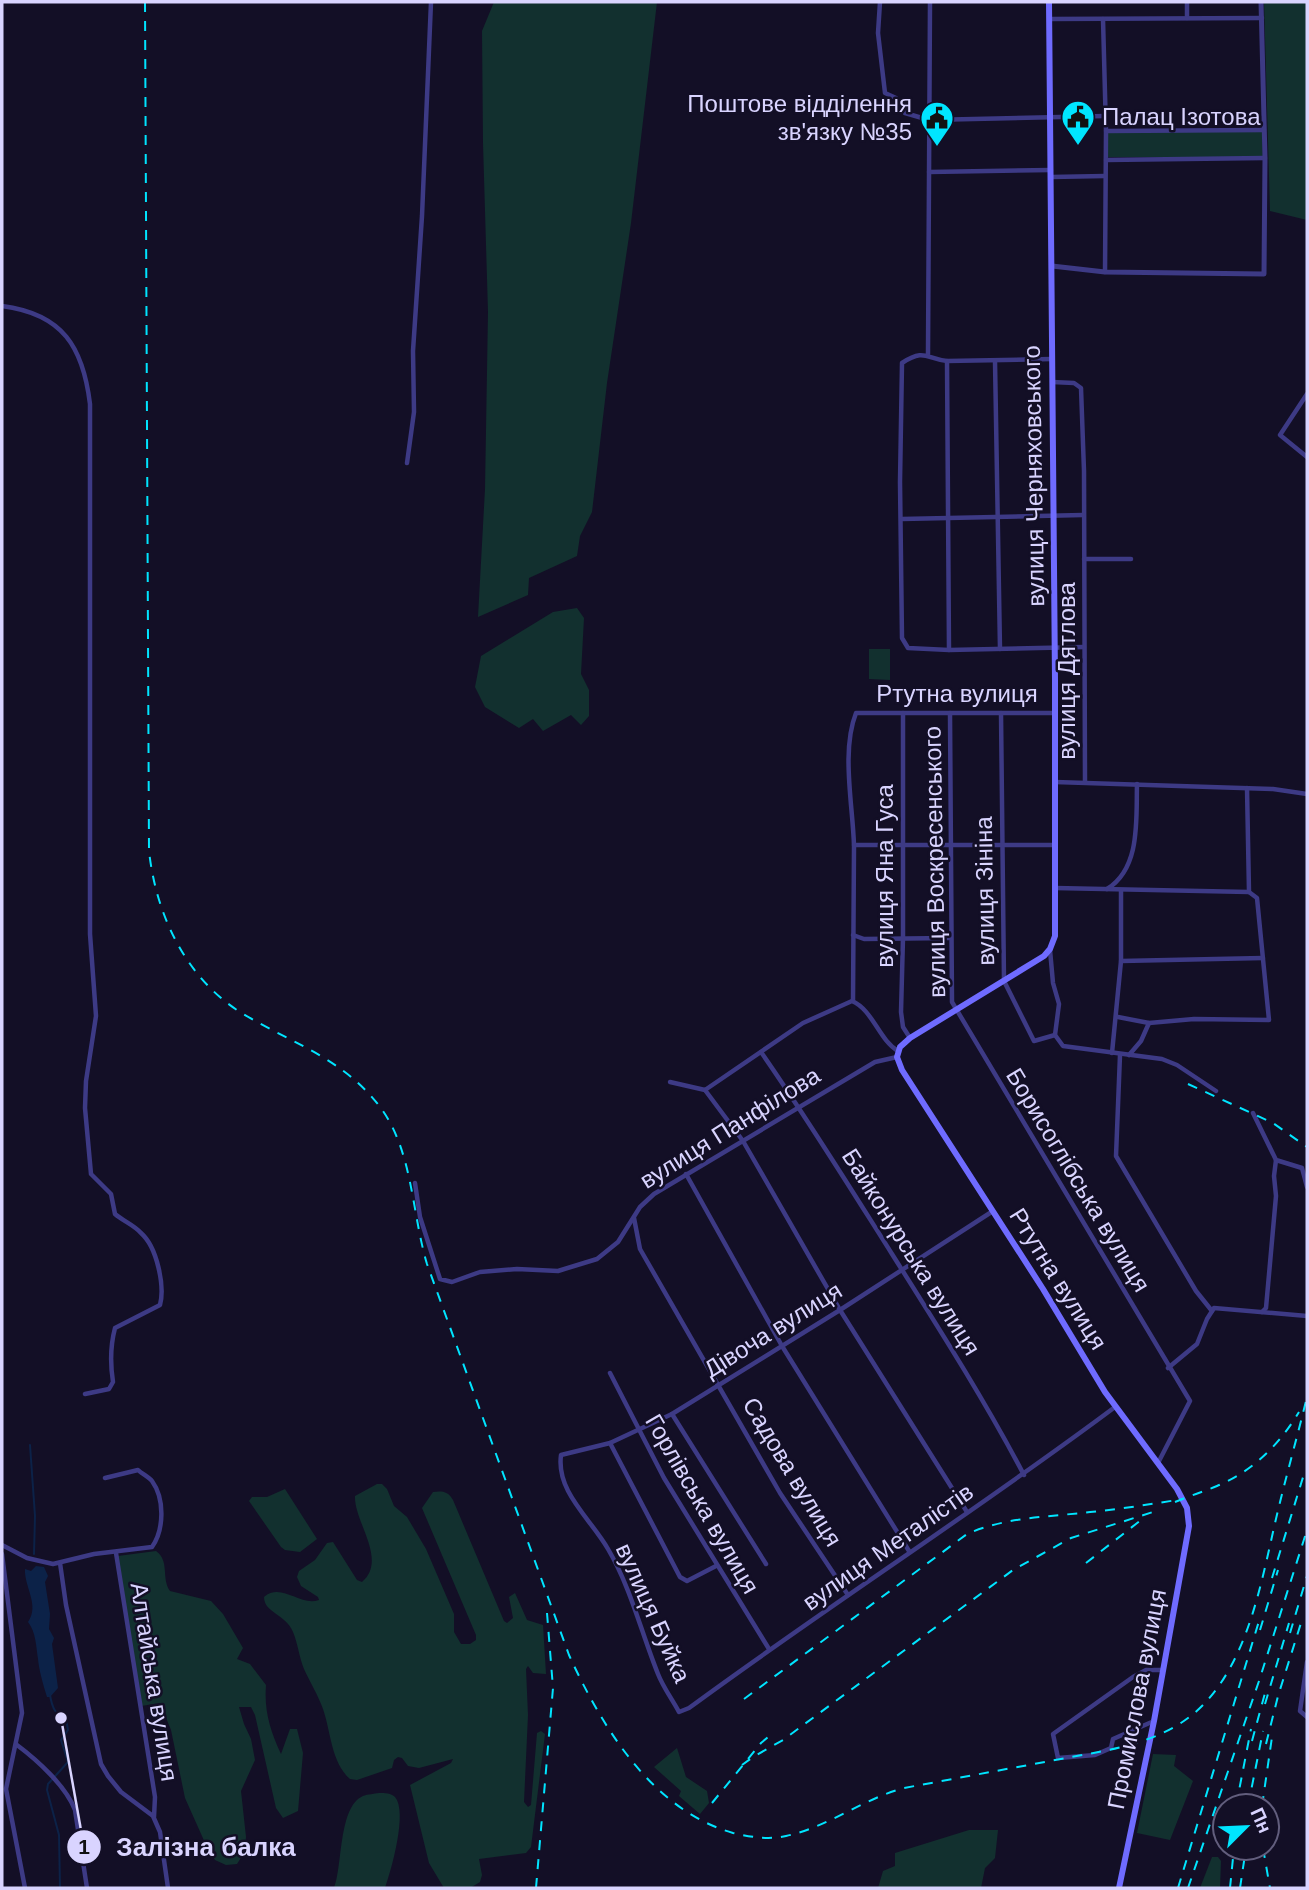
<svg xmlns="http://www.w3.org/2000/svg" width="1309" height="1890" viewBox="0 0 1309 1890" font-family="Helvetica,sans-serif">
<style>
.green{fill:#12302f}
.water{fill:#0c2248}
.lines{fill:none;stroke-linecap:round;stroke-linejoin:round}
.stream{stroke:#0c2248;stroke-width:2}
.minor{stroke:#3d3a85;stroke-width:4.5}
.tertiary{stroke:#3d3a85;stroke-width:5}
.secondary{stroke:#6f6bff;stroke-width:6}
.rail{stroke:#00e5ff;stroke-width:2;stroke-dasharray:10 9;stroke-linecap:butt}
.labels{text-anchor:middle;stroke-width:5;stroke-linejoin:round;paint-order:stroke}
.poi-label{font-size:24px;fill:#d9d4ff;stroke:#130f26;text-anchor:end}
.street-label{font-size:24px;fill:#d9d4ff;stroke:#130f26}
.leader{fill:none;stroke:#d9d4ff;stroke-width:2.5}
.callout-dot{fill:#d9d4ff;stroke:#130f26;stroke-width:2.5}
.mark-label{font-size:21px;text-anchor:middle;font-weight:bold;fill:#111}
.callout-label{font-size:26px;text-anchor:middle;font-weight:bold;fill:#d9d4ff;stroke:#130f26;stroke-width:5;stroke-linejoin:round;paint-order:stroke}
</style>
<rect width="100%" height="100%" fill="#130f26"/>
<!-- green -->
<g class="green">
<path d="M 494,2 L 657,2 L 631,223 L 607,383 L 592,512 L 580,536 L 577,556 L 529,578 L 528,595 L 478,617 L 485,489 L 488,312 L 483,143 L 482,31 Z"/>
<path d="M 1264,2 L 1307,2 L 1307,220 L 1270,211 Z"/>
<path d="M 1108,132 L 1262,132 L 1263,157 L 1108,157 Z"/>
<path d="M 577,608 L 584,618 L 581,674 L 589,690 L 589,716 L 581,725 L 571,715 L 543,731 L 533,719 L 519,728 L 485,707 L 475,687 L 481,656 L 553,612 Z"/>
<path d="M 869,649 L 890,649 L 890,680 L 869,679 Z"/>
<path d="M 377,1484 L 382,1484 L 387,1489 L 394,1506 L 407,1517 L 426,1549 L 454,1614 L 454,1632 L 461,1644 L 470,1644 L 476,1640 L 476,1635 L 422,1508 L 433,1492 C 442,1491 448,1491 453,1500 L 504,1621 L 507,1623 L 513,1618 L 509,1597 L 515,1593 L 527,1620 L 543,1625 L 546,1674 L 533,1673 L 528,1666 L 526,1669 L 528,1715 L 524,1802 L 528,1807 L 531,1805 L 537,1733 L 541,1731 L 545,1734 L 531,1847 L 526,1853 L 479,1859 L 482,1875 L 480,1882 L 470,1888 L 444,1888 L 429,1863 L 410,1785 L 451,1763 L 453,1759 L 419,1768 L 408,1766 L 402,1758 L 398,1757 L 394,1760 L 392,1768 L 357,1780 L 350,1779 C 331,1762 331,1732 323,1709 C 318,1695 310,1682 304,1669 C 299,1657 298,1644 293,1632 C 286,1614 264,1613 264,1597 C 282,1582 300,1607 319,1600 L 318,1597 L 301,1586 L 297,1577 L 299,1571 L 315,1560 L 327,1543 L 333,1542 L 357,1580 L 362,1582 C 388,1560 354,1522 355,1496 Z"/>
<path d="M 285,1489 L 317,1539 L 300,1552 L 285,1550 L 281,1547 L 249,1501 L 252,1497 L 267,1497 Z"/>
<path d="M 156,1551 C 170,1561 161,1578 170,1591 L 211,1601 L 223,1614 L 243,1648 L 237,1659 L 250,1664 L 266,1685 C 264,1711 270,1730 281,1754 L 290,1729 L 297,1729 L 303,1753 L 298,1811 L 283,1818 L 276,1808 L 255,1715 L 251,1707 L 239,1707 L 244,1724 L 251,1739 L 255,1760 L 241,1791 L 246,1837 L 244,1853 L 237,1864 L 226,1865 L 215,1860 L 206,1845 L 185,1798 L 171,1730 L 160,1703 L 141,1706 L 118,1556 Z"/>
<path d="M 677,1748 L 686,1777 L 707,1791 L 709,1803 L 700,1814 L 679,1796 L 681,1791 L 654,1767 Z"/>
<path d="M 1153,1754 L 1176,1755 L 1174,1766 L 1193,1781 L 1170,1840 L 1137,1833 Z"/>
<path d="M 379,1793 C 385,1793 391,1793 395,1797 C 408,1812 391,1871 385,1888 L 334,1888 C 343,1866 338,1807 363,1796 C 368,1794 374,1794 379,1793 Z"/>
<path d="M 969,1830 L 998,1830 L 995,1858 L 985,1868 L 981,1888 L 878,1888 L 883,1871 L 895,1866 L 895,1853 Z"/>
<path d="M 1212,1857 L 1218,1857 L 1221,1861 L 1220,1888 L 1200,1888 Z"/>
</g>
<!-- water -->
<path class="water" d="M 36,1566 L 44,1567 L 48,1576 L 45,1582 L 50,1614 L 49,1629 L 54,1638 L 52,1644 L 58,1688 L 50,1697 L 47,1697 C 43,1684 39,1670 38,1659 C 36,1646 36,1632 28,1622 C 40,1605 24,1587 25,1569 L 31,1571 Z"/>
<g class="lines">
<!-- stream -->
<g class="stream">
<path d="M 30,1445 L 35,1516 L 34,1554"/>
<path d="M 50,1695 C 52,1707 55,1715 66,1719 L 68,1730 L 61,1740 L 68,1762 L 48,1784 L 47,1790 L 59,1835 L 60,1888"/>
</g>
<!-- minor -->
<g class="minor">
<path d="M 880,2 L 878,33 L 885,93 L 896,98 L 905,113 L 929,120 L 1105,116"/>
<path d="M 1187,2 L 1187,18"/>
<path d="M 1050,19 L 1262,18"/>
<path d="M 1103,19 L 1106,131 L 1105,272"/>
<path d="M 1106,131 L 1264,130"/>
<path d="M 1106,160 L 1265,158"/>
<path d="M 929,172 L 1051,170"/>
<path d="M 1051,177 L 1105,176"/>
<path d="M 2,306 C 63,314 83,347 90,404 L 90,934 L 96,1016 L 86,1081 L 85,1108 L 91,1174 L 111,1194 L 115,1214 C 123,1221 134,1225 141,1233 C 157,1247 165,1286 160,1305 L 115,1328 C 110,1347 110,1363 113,1382 L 109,1389 L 85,1394"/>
<path d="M 928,354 L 930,2"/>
<path d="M 1052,359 L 947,361 C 926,359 925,348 902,363 L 900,482 L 902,638 L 908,648 L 949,650 L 1084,647"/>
<path d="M 947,361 L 949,650"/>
<path d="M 995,361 L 1000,649"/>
<path d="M 1052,382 L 1074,383 L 1081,388 L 1084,471 L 1085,782"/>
<path d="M 1307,394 L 1280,435 L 1307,457"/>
<path d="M 407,463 L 414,412 L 413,351 L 422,216 L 431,2"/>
<path d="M 902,519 L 1083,515"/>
<path d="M 1084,559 L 1131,559"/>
<path d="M 903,713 L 903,938 L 901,1012 L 903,1027 L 910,1038"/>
<path d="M 950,713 L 952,1002 L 1190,1401 L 1158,1463"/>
<path d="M 1001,713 L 1004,981 L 1034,1041 L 1055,1035"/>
<path d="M 1055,782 L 1273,789 L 1307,794"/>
<path d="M 854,845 L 1055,845"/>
<path d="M 1055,888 L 1249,892"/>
<path d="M 1107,889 C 1141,868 1136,819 1137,784"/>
<path d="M 853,935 L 864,939 L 949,938"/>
<path d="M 1050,950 L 1053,983 L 1059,1004 L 1055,1035 L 1063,1046 L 1162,1059 L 1177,1065 L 1216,1091"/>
<path d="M 1121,961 L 1263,958"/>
<path d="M 853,1001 C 853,950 854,898 854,846 C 853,806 841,751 856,713 L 1054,713"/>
<path d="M 1118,1017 L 1149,1023 L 1194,1019 L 1269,1020 L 1257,898 L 1249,892 L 1247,788"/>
<path d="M 761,1052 C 807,1118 849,1186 892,1254 C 938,1327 984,1399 1024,1475"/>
<path d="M 1112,1053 L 1121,961 L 1121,891"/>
<path d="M 1120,1055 L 1116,1156 L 1196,1291 L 1212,1311"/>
<path d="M 1129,1055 L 1141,1041 L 1149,1023"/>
<path d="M 670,1082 L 705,1090"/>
<path d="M 705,1090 L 743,1141 L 840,1310 L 967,1512"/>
<path d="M 705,1090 L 803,1023 L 852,1001 C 873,1010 879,1040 898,1051"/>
<path d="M 1253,1113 L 1276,1160 L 1302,1168 L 1307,1187"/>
<path d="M 686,1174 L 782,1346 L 909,1551"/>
<path d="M 415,1183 L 420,1217 L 440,1279 L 452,1282 L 480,1272 L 517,1269 L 558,1271 L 597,1259 L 618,1242 L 640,1207 L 654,1194 L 875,1062 L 897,1057"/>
<path d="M 993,1211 L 840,1310 L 672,1414 L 610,1443 L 561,1455 C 556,1492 591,1519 608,1549 C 631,1588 641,1632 658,1674 C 663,1687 672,1699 679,1712 L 689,1708 C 829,1605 976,1511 1115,1407"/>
<path d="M 634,1218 L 640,1249 L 780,1493 L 848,1595"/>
<path d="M 1262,1312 L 1266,1308 L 1276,1196 L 1274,1176 L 1276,1160"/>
<path d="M 1168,1368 L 1197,1344 L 1207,1319 L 1214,1308 L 1307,1316"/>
<path d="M 610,1373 L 664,1478 L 769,1649"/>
<path d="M 672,1414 L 766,1564"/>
<path d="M 610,1443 L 680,1577 L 687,1581 L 716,1566"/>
<path d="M 2,1545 L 27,1558 L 53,1564 L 94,1554 L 152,1547 C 164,1530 165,1499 152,1481 C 149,1477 142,1474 138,1470 L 105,1478"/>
<path d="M 116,1553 L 155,1797 L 154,1817"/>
<path d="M 2,1554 L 22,1713 L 6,1789 L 25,1888"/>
<path d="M 60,1563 L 66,1605 L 101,1764 L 108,1776 L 121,1792 L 153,1816 L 160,1832 L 168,1888"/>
<path d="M 1307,1662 L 1300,1711 L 1307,1717"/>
<path d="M 1154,1721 L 1113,1739 L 1111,1748 L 1095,1755 L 1058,1758 L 1053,1734 L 1133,1677 L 1146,1670 L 1163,1670"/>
<path d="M 17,1745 C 37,1760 66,1786 75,1810 L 87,1888"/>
</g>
<!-- tertiary -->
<path class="tertiary" d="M 1052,266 L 1105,272 L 1264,274 L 1265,158 L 1261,2"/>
<!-- secondary -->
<path class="secondary" d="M 1049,2 L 1055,680 L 1055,936 L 1050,949 L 1044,956 L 910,1038 L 900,1047 L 897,1057 L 902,1070 L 1043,1289 L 1105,1392 L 1177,1489 L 1187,1508 L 1189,1526 L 1154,1721 L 1119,1888"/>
<!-- rail -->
<g class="rail">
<path d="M 145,2 L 149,851 C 156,914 185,977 240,1012 C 292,1044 345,1058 383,1111 C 413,1155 412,1214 427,1264 L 569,1655 C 602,1727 652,1810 733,1833 C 751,1837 768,1840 786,1836 C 828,1827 863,1799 904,1788 L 1104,1751 C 1141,1743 1176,1733 1204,1704 C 1246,1660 1260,1590 1273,1532 C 1283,1487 1296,1442 1307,1397"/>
<path d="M 1188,1084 L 1273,1123 L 1307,1147"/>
<path d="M 1175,1502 C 1189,1496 1203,1492 1217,1486 C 1253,1471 1279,1445 1299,1412"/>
<path d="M 1086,1563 L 1141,1520"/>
<path d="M 1272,1578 L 1304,1474"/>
<path d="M 1260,1630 L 1278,1570"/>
<path d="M 1290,1633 L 1307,1576"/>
<path d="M 744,1699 L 967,1534 C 1005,1517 1049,1517 1090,1512 C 1121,1509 1152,1504 1183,1499"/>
<path d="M 1265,1704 L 1289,1623"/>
<path d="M 1252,1741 L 1265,1693"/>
<path d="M 1266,1744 L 1278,1696 L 1301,1623"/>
<path d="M 742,1765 L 753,1757 L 783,1740 L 1013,1570 L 1071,1538 L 1153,1512"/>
<path d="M 712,1803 L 761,1743 L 774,1732"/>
<path d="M 1236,1806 L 1251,1729"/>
<path d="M 1248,1806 L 1263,1731"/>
<path d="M 1262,1806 L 1272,1737"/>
<path d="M 1263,1848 L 1270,1888"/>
<path d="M 536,1888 L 553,1688 L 547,1613"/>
<path d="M 1178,1888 L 1259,1621"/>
<path d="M 1188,1888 L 1259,1681 L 1307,1530"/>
<path d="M 1230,1888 L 1234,1848"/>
<path d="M 1240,1888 L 1246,1848"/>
</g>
</g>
<!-- icons -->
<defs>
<symbol id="civic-pin" viewBox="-11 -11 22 30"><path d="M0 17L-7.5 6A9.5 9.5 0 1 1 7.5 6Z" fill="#00e5ff" stroke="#130f26"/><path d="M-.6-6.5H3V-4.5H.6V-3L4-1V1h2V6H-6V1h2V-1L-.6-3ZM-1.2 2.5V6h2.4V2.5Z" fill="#111"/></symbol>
</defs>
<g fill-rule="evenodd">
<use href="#civic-pin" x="1059" y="98" width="38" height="52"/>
<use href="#civic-pin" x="918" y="99" width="38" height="52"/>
</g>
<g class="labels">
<!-- poi labels -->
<g class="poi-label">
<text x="912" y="112">Поштове відділення<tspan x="912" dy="28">зв'язку №35</tspan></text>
<text x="1102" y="125" text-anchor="start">Палац Ізотова</text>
</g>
<!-- street labels -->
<g class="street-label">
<text transform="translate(1034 476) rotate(-91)" y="8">вулиця Черняховського</text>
<text transform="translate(1067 671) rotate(-90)" y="8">вулиця Дятлова</text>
<text x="957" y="702">Ртутна вулиця</text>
<text transform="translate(935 862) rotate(-91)" y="8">вулиця Воскресенського</text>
<text transform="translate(885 876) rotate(-90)" y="8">вулиця Яна Гуса</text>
<text transform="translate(985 891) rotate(-91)" y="8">вулиця Зініна</text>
<text transform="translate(730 1128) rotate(-32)" y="8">вулиця Панфілова</text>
<text transform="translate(1078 1180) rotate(59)" y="8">Борисоглібська вулиця</text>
<text transform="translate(911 1252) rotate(58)" y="8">Байконурська вулиця</text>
<text transform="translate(1058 1279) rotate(58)" y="8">Ртутна вулиця</text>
<text transform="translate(773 1330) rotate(-32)" y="8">Дівоча вулиця</text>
<text transform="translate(792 1472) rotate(59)" y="8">Садова вулиця</text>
<text transform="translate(702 1504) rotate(60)" y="8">Горлівська вулиця</text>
<text transform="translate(888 1547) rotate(-35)" y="8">вулиця Металістів</text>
<text transform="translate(653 1613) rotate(66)" y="8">вулиця Буйка</text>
<text transform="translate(154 1682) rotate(81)" y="8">Алтайська вулиця</text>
<text transform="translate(1137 1699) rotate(-79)" y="8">Промислова вулиця</text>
</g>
</g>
<!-- callouts -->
<path class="leader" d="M61 1718L84 1847"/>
<g class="callout-dot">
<circle cx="61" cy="1718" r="7"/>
<circle cx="84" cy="1847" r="18"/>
</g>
<g class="mark-label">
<text x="84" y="1854">1</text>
</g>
<g class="callout-label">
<text x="206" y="1856">Залізна балка</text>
</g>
<!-- border -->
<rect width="1309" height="1890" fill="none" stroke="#d9d4ff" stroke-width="7"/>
<!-- north arrow -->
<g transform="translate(1246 1827) rotate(66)"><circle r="33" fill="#130f26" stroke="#625e7d" stroke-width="2"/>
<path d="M0-5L12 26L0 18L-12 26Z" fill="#00e5ff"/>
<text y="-10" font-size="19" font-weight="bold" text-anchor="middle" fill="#d9d4ff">Пн</text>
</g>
</svg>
